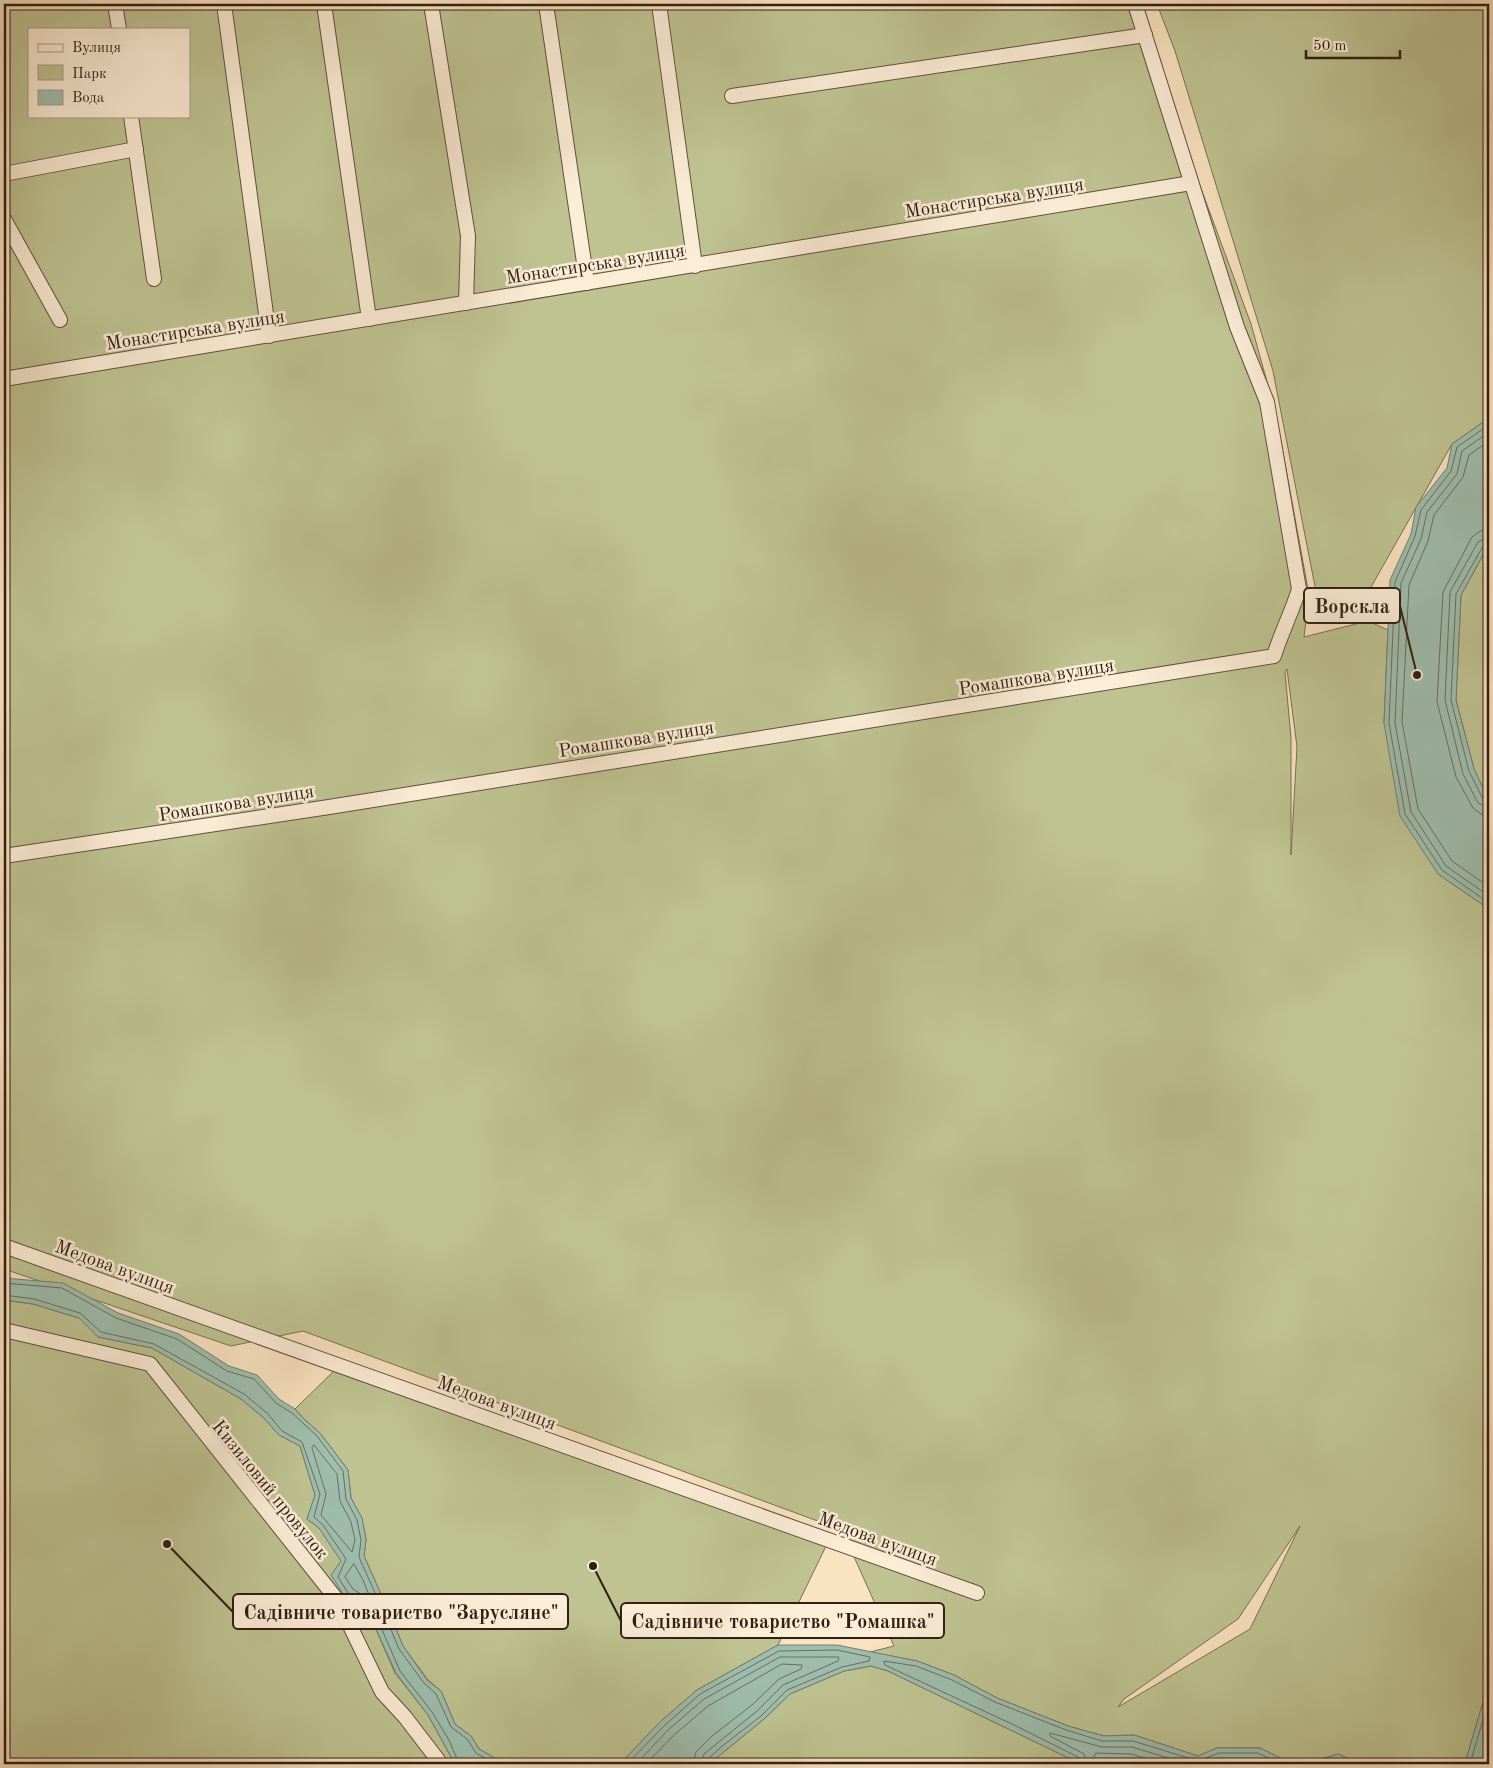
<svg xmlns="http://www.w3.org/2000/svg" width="1493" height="1768" viewBox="0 0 1493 1768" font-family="'Old Standard TT',serif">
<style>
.green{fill:#bfc392;stroke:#787153;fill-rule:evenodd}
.water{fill:#9fbeae;stroke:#737e70}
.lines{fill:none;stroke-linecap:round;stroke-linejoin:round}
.shore{stroke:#686e61;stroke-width:1}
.street-casing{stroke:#62503f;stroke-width:16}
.street{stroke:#fcedd7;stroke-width:14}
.labels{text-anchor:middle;stroke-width:5;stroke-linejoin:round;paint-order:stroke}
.street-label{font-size:19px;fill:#301f14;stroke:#fcedd7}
.leader{fill:none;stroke:#301f14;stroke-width:2}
.callout-dot{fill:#301f14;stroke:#fcedd7;stroke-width:2}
.callout{fill:#fcedd7;stroke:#301f14;stroke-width:2}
.callout-label{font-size:20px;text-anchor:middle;font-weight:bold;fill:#301f14}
</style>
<rect width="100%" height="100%" fill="#fae3c1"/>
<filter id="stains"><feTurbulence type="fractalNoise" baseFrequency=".004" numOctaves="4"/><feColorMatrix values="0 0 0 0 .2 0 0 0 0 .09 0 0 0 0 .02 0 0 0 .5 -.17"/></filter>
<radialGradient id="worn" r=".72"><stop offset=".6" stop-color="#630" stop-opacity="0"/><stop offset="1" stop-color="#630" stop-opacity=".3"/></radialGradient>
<!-- green -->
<g class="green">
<path d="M 4,4 L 1133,4 L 1251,324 L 1276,414 L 1309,595 L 1304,637 L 1368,621 L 1388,630 L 1384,723 L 1438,874 L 1489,909 L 1489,1682 L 1465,1763 L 1357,1764 L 1357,1763 L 1338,1754 L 1305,1764 L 1292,1764 L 1260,1748 L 1217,1748 L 1198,1756 L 1134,1735 L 1104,1736 L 1068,1726 L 997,1698 L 954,1675 L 917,1661 L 870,1652 L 894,1646 L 842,1530 L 303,1331 L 231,1346 L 4,1269 ZM 29,29 L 189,29 L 189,116 L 29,116 ZM 1287,669 L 1297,747 L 1291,855 L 1291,738 L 1285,672 ZM 1300,1526 L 1250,1629 L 1118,1707 L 1124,1699 L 1238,1619 Z"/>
<path d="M 1157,4 L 1489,4 L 1489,418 L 1452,444 L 1362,603 L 1319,607 L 1273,371 L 1175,51 Z"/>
<path d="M 1489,544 L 1489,801 L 1474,769 L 1456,700 L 1461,595 Z"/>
<path d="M 4,1300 L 33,1304 L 79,1318 L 98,1337 L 152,1348 L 241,1399 L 264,1418 L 279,1435 L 300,1446 L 315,1495 L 307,1519 L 319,1528 L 342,1561 L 345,1597 L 370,1616 L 395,1673 L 428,1715 L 455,1764 L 4,1764 Z"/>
<path d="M 339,1366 L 829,1540 L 778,1645 L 697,1690 L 660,1722 L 620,1764 L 505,1764 L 479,1749 L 471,1736 L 455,1724 L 441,1691 L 428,1680 L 403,1646 L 394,1624 L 385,1617 L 380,1592 L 364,1556 L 366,1540 L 362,1518 L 351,1498 L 348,1470 L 320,1433 L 304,1419 L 295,1409 Z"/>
<path d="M 871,1666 L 888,1671 L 1081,1764 L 709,1764 L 764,1719 L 790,1694 L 844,1671 Z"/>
</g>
<!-- water -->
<g class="water">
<path d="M 1489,418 L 1489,544 L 1461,595 L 1456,700 L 1474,769 L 1489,801 L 1489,909 L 1438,874 L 1400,816 L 1384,723 L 1390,580 L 1411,534 L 1416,507 L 1447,468 L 1452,444 Z"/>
<path d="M 4,1278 L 63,1283 L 118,1313 L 179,1334 L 229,1366 L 257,1375 L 279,1399 L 295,1409 L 304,1419 L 320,1433 L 348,1470 L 351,1498 L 362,1518 L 366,1540 L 364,1556 L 380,1592 L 385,1617 L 394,1624 L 403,1646 L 427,1680 L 441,1691 L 455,1724 L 471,1736 L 479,1749 L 505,1764 L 455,1764 L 428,1715 L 396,1673 L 370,1616 L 345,1597 L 331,1575 L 341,1561 L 319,1528 L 307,1519 L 315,1495 L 300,1446 L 279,1435 L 264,1418 L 241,1399 L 152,1348 L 98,1337 L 79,1318 L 33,1304 L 4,1300 Z"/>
<path d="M 778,1645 L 837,1645 L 917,1661 L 954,1675 L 997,1698 L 1068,1726 L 1104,1736 L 1134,1735 L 1198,1756 L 1217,1748 L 1260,1748 L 1292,1764 L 1081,1764 L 888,1671 L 871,1666 L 844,1671 L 790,1694 L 764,1719 L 709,1764 L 620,1764 L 660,1722 L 697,1690 Z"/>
<path d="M 1489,1682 L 1489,1764 L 1452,1764 L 1465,1763 Z"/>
<path d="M 1338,1754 L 1358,1762 L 1357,1764 L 1305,1764 Z"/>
</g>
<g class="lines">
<!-- shore -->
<g class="shore">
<path d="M 1489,425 L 1457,447 L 1451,471 L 1421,510 L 1415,536 L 1395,582 L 1389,723 L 1405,814 L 1442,870 L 1489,903"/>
<path d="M 1489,432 L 1462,451 L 1457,474 L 1427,512 L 1421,539 L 1401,583 L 1395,723 L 1411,812 L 1446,866 L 1489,896"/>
<path d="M 1489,441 L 1469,455 L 1463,477 L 1434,515 L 1428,541 L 1409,585 L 1402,722 L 1418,809 L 1452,861 L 1489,887"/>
<path d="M 1489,529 L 1480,531 L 1472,537 L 1443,592 L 1437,702 L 1456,777 L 1473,808 L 1481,814 L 1489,815"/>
<path d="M 1489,537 L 1478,542 L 1450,592 L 1445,700 L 1463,774 L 1478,803 L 1489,808"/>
<path d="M 1489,543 L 1483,546 L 1456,594 L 1451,700 L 1469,771 L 1483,799 L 1489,802"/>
<path d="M 4,1283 L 62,1288 L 116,1318 L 177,1339 L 227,1371 L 254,1379 L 276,1403 L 292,1413 L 317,1436 L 343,1471 L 346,1499 L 357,1520 L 361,1540 L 359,1557 L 375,1593 L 378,1613 L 375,1614 L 348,1593 L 338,1577 L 346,1559 L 323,1525 L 314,1517 L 320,1494 L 302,1442 L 282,1431 L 268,1414 L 244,1394 L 154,1344 L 101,1332 L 80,1313 L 34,1299 L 4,1295"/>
<path d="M 314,1445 L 337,1474 L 340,1501 L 351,1522 L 355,1540 L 352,1552 L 321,1515 L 326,1494 L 312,1448 Z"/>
<path d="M 354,1564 L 363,1580 L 369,1595 L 367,1598 L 353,1589 L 345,1577 Z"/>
<path d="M 459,1764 L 449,1740 L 432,1712 L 400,1671 L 380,1625 L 381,1621 L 390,1627 L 399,1649 L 424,1683 L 436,1694 L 451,1727 L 467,1739 L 476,1753 L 495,1764"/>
<path d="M 627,1764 L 664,1726 L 700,1694 L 779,1651 L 837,1650 L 870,1657 L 869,1661 L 842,1667 L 787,1690 L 761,1716 L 721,1747 L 708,1759 L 706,1764"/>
<path d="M 636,1764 L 668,1730 L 704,1699 L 780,1657 L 839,1657 L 838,1661 L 783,1685 L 757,1711 L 704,1754 L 700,1764"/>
<path d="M 646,1764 L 674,1735 L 708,1706 L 782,1664 L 802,1665 L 801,1669 L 779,1679 L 752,1705 L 712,1736 L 696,1752 L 693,1764"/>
<path d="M 1081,1764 L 1078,1757 L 1014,1725 L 885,1665 L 884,1661 L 916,1666 L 952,1680 L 995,1702 L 1066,1730 L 1102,1741 L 1133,1741 L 1198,1761 L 1219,1753 L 1258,1753 L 1281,1764"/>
<path d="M 1087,1764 L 1084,1754 L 1050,1736 L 1050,1733 L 1102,1747 L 1132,1747 L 1188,1764"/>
<path d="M 1095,1764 L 1094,1756 L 1096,1753 L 1131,1754 L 1166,1764"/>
<path d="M 1207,1764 C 1225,1757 1249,1756 1267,1764"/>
<path d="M 1470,1764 L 1489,1699"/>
</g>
<defs>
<g id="street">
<path d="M 115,4 L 119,29"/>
<path d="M 224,4 L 269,336"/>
<path d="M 324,4 L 369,319"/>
<path d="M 431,4 L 468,236 L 466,303"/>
<path d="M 546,4 L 587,283"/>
<path d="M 659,4 L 695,266"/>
<path d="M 732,96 L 1145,35"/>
<path d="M 131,116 L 154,279"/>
<path d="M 4,174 L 136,149"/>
<path d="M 4,219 L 60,320"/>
<path d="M 4,379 L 1191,183"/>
<path d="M 4,856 L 329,807 L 1274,656 C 1281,633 1292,612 1299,589 L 1267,402 L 1237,327 L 1135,4"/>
<path d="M 4,1246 L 977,1593"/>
<path d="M 4,1330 L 150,1364 L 338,1601 L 382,1692 L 405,1717 L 441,1764"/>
</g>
</defs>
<!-- street casing -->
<use href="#street" class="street-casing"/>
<!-- street -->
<use href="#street" class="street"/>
</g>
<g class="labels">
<!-- street labels -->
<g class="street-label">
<text transform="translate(994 197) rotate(-9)" y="7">Монастирська вулиця</text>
<text transform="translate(595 263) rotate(-9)" y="7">Монастирська вулиця</text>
<text transform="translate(195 329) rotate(-9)" y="7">Монастирська вулиця</text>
<text transform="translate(1036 676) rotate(-9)" y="7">Ромашкова вулиця</text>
<text transform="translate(636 738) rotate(-9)" y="7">Ромашкова вулиця</text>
<text transform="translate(236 802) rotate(-9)" y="7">Ромашкова вулиця</text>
<text transform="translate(115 1266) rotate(20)" y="7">Медова вулиця</text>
<text transform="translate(497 1402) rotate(20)" y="7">Медова вулиця</text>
<text transform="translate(271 1489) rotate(51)" y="7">Кизиловий провулок</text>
<text transform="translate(878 1538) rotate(20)" y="7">Медова вулиця</text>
</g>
</g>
<!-- callouts -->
<path class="leader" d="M1417 675L1400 606M167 1544L233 1612M593 1566L621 1621"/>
<g class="callout-dot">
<circle cx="1417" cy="675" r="5"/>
<circle cx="167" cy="1544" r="5"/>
<circle cx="593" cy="1566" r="5"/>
</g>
<g class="callout">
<rect x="1304" y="588" width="96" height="35" rx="5"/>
<rect x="233" y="1594" width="335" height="35" rx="5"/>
<rect x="621" y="1603" width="323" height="35" rx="5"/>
</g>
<g class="callout-label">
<text x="1352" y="613">Ворскла</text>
<text x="401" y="1619">Садівниче товариство "Зарусляне"</text>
<text x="783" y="1628">Садівниче товариство "Ромашка"</text>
</g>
<!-- margin -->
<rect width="1493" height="1768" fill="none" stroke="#fae3c1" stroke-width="20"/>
<rect x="5" y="5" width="1483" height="1758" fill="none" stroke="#301f14" stroke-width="2.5"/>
<rect x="10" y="10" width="1473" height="1748" fill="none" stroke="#301f14"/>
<!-- legend -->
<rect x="28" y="28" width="162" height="90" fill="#fcedd7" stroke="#aa9b89"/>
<rect x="38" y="44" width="25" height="8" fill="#fcedd7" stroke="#aa9b89"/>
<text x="72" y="52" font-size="15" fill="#301f14">Вулиця</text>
<rect x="38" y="65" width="25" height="15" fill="#bfc392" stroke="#aa9b89"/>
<text x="72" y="78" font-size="15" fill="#301f14">Парк</text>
<rect x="38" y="90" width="25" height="15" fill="#9fbeae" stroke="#aa9b89"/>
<text x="72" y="102" font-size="15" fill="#301f14">Вода</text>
<!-- scale -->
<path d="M1306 50v8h94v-8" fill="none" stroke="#301f14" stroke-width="2.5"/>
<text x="1313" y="50" font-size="15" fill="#301f14" stroke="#fcedd7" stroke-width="4" paint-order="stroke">50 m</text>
<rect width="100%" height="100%" filter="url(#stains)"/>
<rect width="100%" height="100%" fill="url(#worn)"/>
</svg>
